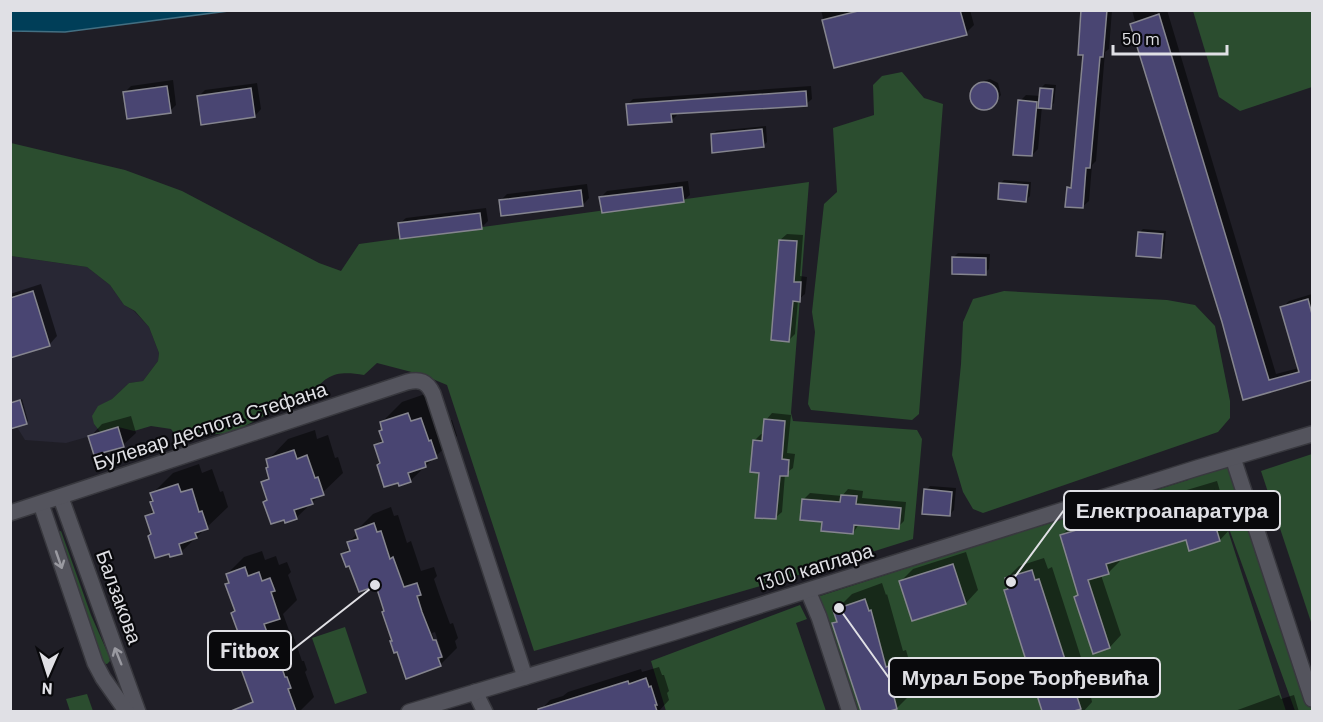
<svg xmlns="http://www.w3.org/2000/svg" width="1323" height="722" viewBox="0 0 1323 722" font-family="Barlow,sans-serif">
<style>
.built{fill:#282734}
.green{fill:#2b4d2f}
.water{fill:#003e58;stroke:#436f82;stroke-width:1.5}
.shadow{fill:#0007;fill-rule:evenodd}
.building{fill:#494572;stroke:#85858f;stroke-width:1.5}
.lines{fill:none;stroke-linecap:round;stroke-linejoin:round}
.street-casing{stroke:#38383e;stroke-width:18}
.street{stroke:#54545d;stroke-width:15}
.oneway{stroke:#9a9aa1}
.labels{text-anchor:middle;stroke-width:4.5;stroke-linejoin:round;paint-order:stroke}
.street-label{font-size:20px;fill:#e0e0e5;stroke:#09090c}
.leader{fill:none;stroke:#e0e0e5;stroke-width:2}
.callout-dot{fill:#e0e0e5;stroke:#09090c;stroke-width:2}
.callout{fill:#09090c;stroke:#e0e0e5;stroke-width:2}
.callout-label{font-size:21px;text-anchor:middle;font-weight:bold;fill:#e0e0e5}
</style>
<rect width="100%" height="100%" fill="#1f1e26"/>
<!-- built -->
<path class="built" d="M 11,256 L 87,267 L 110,285 L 124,305 L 134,311 L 149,327 L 159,353 L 158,361 L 143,381 L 129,383 L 112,399 L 98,407 L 94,424 L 101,433 L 66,443 L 25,440 L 17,427 L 11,429 Z"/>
<!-- green -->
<g class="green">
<path d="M 1193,11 L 1312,11 L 1312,87 L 1240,111 L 1219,97 Z"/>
<path d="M 902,72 L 924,98 L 943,104 L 919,414 L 912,420 L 811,410 L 808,404 L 815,332 L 812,312 L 824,204 L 837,192 L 833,128 L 874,115 L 873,85 L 882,76 Z"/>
<path d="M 11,143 L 125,170 L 182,191 L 319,263 L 341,271 L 359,244 L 809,182 L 791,413 L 793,421 L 917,430 L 922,439 L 913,539 L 802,574 L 534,651 L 447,385 L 423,375 L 377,363 L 364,375 C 339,371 325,373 312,396 L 283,406 L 245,426 L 236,433 L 176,436 L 171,429 L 151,426 L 134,431 L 118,427 L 101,433 L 94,424 L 92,416 L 98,406 L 112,399 L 129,383 L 143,381 L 158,361 L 159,353 L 149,327 L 135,311 L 124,305 L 110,285 L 87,267 L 11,256 Z"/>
<path d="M 1004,291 L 1167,300 L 1195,305 L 1215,326 L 1230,401 L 1230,418 L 1218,432 L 983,513 L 973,509 L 963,492 L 952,455 L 961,364 L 963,322 L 973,299 Z"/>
<path d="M 1312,454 L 1312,625 L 1261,471 Z"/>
<path d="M 1233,458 L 1312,699 L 1312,711 L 1295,711 L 1214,487 L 1286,711 L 857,711 L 813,605 L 817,588 L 820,596 L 1010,535 L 1009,529 L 1039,519 L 1041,526 L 1188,480 L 1186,472 Z"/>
<path d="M 61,531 L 91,615 L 109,656 L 110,661 L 107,664 L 102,663 L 58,532 Z"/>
<path d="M 800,605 L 807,619 L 796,623 L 826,711 L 666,711 L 651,661 Z"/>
<path d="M 345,627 L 367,693 L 335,704 L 312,638 Z"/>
<path d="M 87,694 L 93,711 L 70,711 L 66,699 Z"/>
</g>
<!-- water -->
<path class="water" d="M 11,10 L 228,10 L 228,11 L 65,32 L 11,31 Z"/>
<!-- shadow -->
<g class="shadow">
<path d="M 821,10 L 970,10 L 974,25 L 966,33 L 835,66 Z"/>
<path d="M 1083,10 L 1112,10 L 1109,49 L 1105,52 L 1096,161 L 1092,165 L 1089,201 L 1082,207 L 1069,188 L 1073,183 L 1084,53 Z"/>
<path d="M 1132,10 L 1167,10 L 1276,374 L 1299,368 L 1282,308 L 1289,301 L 1312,294 L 1312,379 L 1244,398 L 1223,321 L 1132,24 L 1135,21 Z"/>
<path d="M 990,79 L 998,83 L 1001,95 L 992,105 L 983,108 L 974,104 L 971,95 L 980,82 Z"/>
<path d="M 173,80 L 176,105 L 170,111 L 125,92 L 131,86 Z"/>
<path d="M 257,83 L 261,109 L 255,116 L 198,97 L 205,90 Z"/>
<path d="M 1045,84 L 1056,85 L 1054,103 L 1050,107 L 1042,106 L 1038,149 L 1032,155 L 1020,101 L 1026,95 L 1041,96 L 1041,88 Z"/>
<path d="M 811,86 L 812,99 L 806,104 L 676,112 L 677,115 L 671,121 L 628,104 L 633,99 Z"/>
<path d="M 766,126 L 767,142 L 763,146 L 712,135 L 716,131 Z"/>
<path d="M 1004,180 L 1031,182 L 1030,196 L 1026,200 L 1000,184 Z"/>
<path d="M 688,181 L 690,195 L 683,201 L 601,197 L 607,191 Z"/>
<path d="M 587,184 L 589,198 L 583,205 L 500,201 L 507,194 Z"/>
<path d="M 486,208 L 488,221 L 482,227 L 399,224 L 406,218 Z"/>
<path d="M 1143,229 L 1166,231 L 1164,253 L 1160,257 L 1139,233 Z"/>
<path d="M 787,234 L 803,235 L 800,276 L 807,277 L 805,294 L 798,300 L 795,334 L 789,340 L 780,240 Z"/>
<path d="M 958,253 L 990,254 L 989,269 L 985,273 L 954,257 Z"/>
<path d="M 41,284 L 57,336 L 49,345 L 10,357 L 10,294 Z"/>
<path d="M 428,393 L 449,421 L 452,420 L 457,436 L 410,481 L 381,462 L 376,446 L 383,438 L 381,423 L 402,402 Z"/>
<path d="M 22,399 L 28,421 L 10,428 L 10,402 Z"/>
<path d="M 772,413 L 791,415 L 787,453 L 795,454 L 793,468 L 785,474 L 782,512 L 775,518 L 761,472 L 754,441 L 761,434 L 764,435 L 766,420 Z"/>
<path d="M 131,416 L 136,433 L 123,445 L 90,437 L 102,424 Z"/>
<path d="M 315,430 L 317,439 L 328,435 L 335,458 L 338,457 L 343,473 L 296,518 L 265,502 L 268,499 L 262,483 L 270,475 L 268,460 L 288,439 Z"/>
<path d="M 199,464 L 202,473 L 212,469 L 220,492 L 223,491 L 228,507 L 181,552 L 152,533 L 147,517 L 154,509 L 152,494 L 173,473 Z"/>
<path d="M 1217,481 L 1231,528 L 1220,540 L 1187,538 L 1119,558 L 1120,561 L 1108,573 L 1101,575 L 1121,635 L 1110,647 L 1079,594 L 1062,535 L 1073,524 Z"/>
<path d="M 930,486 L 956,488 L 954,510 L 950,514 L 926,490 Z"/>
<path d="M 848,489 L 863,491 L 862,498 L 906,502 L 904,521 L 898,527 L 859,524 L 853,533 L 823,521 L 803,500 L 810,493 L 842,496 Z"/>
<path d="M 391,507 L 394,516 L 398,515 L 407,543 L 411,541 L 421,571 L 434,567 L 437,576 L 434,579 L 439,594 L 450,624 L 453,623 L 458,638 L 455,641 L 457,648 L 440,665 L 393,641 L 376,584 L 350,564 L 343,554 L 350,547 L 348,543 L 357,534 L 356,531 L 373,514 ZM 435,632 L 443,656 L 440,656 L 432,633 Z"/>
<path d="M 262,551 L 265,560 L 276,556 L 279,565 L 287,562 L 291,572 L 288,575 L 297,600 L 283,614 L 290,633 L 292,632 L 302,661 L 304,661 L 307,670 L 305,672 L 314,697 L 299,712 L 254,712 L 251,704 L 254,701 L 238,656 L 231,648 L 242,637 L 236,610 L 227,585 L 230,582 L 227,574 L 244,557 Z"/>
<path d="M 966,552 L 978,590 L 966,603 L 901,581 L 913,569 Z"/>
<path d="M 1044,558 L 1048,569 L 1052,567 L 1093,695 L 1091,697 L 1092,702 L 1083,712 L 1044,712 L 1006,590 L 1009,587 L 1007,578 L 1019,566 Z"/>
<path d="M 882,583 L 886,595 L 887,594 L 903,651 L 906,650 L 914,678 L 911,681 L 914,691 L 897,708 L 886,712 L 865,712 L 834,624 L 838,620 L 835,611 L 852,594 Z"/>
<path d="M 659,667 L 662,675 L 664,675 L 669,691 L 667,693 L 669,700 L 658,712 L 539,712 L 550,700 L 563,696 L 568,692 L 641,669 L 642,672 Z"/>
<path d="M 1279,695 L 1281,699 L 1294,695 L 1299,712 L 1232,712 Z"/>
</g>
<!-- building -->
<g class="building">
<path d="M 862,10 L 960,10 L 967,35 L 834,68 L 822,20 Z"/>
<path d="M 1081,10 L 1107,10 L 1103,57 L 1100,57 L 1090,168 L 1086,168 L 1083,208 L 1065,207 L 1067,187 L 1071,188 L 1083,55 L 1078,55 Z"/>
<path d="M 1159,14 L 1269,380 L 1299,372 L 1280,307 L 1308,299 L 1312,314 L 1312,380 L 1243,400 L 1222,322 L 1130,24 Z"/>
<circle cx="984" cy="96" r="14"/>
<path d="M 167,86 L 171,113 L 127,119 L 123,92 Z"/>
<path d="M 251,88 L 255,117 L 201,125 L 197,96 Z"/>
<path d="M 1040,88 L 1053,89 L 1051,109 L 1038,108 Z"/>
<path d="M 806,91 L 807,106 L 671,114 L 672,122 L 628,125 L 626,104 Z"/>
<path d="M 1018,100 L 1037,102 L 1032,156 L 1013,155 Z"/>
<path d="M 762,129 L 764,147 L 712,153 L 711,134 Z"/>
<path d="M 999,183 L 1028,185 L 1026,202 L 998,199 Z"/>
<path d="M 682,187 L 684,202 L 602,213 L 599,197 Z"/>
<path d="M 581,190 L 583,206 L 501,216 L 499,200 Z"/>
<path d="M 480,213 L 482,229 L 400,239 L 398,223 Z"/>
<path d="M 1138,232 L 1163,234 L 1161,258 L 1136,256 Z"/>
<path d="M 779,240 L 797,241 L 794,282 L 801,282 L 800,302 L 793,301 L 789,342 L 771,340 Z"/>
<path d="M 952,257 L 986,258 L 986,275 L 952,274 Z"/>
<path d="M 33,291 L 50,346 L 10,358 L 10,298 Z"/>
<path d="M 20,400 L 27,424 L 10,429 L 10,403 Z"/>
<path d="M 408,413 L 411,421 L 421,418 L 429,441 L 431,440 L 437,458 L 425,462 L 426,467 L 408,473 L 411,482 L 399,486 L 398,483 L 384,487 L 377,465 L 380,463 L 374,445 L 383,442 L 379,431 L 382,430 L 380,422 Z"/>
<path d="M 764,419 L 785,421 L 782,459 L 789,460 L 788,476 L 780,476 L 776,519 L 755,518 L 759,473 L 750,472 L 753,440 L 762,441 Z"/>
<path d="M 118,427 L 124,447 L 94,455 L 88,436 Z"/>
<path d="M 294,450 L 297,459 L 307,455 L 315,478 L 318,477 L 324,495 L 311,499 L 313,504 L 294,510 L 297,519 L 285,523 L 284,520 L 271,524 L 263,502 L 267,500 L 261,482 L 269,479 L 266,468 L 268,467 L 266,459 Z"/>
<path d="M 178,484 L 181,492 L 192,489 L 199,512 L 202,511 L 208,529 L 195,533 L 197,538 L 179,544 L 182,554 L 170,557 L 169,554 L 155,558 L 148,536 L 151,534 L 145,516 L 154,513 L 150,502 L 153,501 L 150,493 Z"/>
<path d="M 924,489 L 952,492 L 950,516 L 922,514 Z"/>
<path d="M 1205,491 L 1220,541 L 1189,551 L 1186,540 L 1106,564 L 1109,574 L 1088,580 L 1110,648 L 1093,654 L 1074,597 L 1078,595 L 1060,535 Z"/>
<path d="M 841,495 L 857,496 L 856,504 L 901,508 L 899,529 L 854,525 L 853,534 L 821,531 L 822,522 L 800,520 L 802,499 L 840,502 Z"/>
<path d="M 374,523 L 377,532 L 381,531 L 390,559 L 393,557 L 404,587 L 417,583 L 421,595 L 417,596 L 422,612 L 433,640 L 436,640 L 442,657 L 438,658 L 441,666 L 406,679 L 397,652 L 394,653 L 390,641 L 392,641 L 382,612 L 384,611 L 376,586 L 359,592 L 349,566 L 346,567 L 341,554 L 350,551 L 347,542 L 358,539 L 355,530 Z"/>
<path d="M 953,564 L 966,604 L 912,621 L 899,581 Z"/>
<path d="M 245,567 L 248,576 L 259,572 L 262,581 L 270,578 L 275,591 L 271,592 L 280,619 L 264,624 L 273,649 L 275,648 L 285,677 L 287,677 L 291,688 L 288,689 L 296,711 L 231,711 L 253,702 L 237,658 L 234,659 L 229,647 L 242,643 L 231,613 L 235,611 L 225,584 L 229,583 L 226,574 Z"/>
<path d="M 1032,570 L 1035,580 L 1039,579 L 1081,709 L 1074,711 L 1042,711 L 1018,635 L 1004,590 L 1008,589 L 1005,578 Z"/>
<path d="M 865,599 L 869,611 L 871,610 L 886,667 L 889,666 L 898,696 L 894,697 L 897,709 L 890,711 L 861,711 L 832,623 L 837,622 L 833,610 Z"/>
<path d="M 646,678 L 649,687 L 651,686 L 657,705 L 655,705 L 657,711 L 538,711 L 538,709 L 628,681 L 629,684 Z"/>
</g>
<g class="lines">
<defs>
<g id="street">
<path d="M 1233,458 L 1312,699"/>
<path d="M 61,498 L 138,712"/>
<path d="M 41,504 L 95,663 L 103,678 L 127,712"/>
<path d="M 10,513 L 407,382 C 420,379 427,381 433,394 L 525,677"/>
<path d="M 808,591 L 819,617 L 850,712"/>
<path d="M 475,692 L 485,712"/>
<path d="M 409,712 L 675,632 L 1197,468 L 1312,434"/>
</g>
</defs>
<!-- street casing -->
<use href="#street" class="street-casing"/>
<!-- street -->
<use href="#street" class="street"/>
</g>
<!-- one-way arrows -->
<defs><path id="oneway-shaft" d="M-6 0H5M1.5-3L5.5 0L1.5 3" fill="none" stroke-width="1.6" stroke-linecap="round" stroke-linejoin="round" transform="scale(1.5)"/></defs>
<g class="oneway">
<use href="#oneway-shaft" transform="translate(59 560) rotate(71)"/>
<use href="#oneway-shaft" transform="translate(118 656) rotate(-112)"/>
</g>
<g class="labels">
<!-- street labels -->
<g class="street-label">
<text transform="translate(210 426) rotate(-18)" y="7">Булевар деспота Стефана</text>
<text transform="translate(815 567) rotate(-17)" y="7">1300 каплара</text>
<text transform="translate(119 597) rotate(70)" y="7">Балзакова</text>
</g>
</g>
<!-- callouts -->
<path class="leader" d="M1011 582L1064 510M375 585L291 651M839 608L889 678"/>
<g class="callout-dot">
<circle cx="1011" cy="582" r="6"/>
<circle cx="375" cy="585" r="6"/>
<circle cx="839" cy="608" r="6"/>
</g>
<g class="callout">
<rect x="1064" y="491" width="216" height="39" rx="6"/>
<rect x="208" y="631" width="83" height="39" rx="6"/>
<rect x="889" y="658" width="271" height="39" rx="6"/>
</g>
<g class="callout-label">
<text x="1172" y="518">Електроапаратура</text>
<text x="250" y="658">Fitbox</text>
<text x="1025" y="685">Мурал Боре Ђорђевића</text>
</g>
<!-- border -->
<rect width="1323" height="722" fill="none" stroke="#e0e0e5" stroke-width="24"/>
<!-- north arrow -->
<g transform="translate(48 674) rotate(183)" stroke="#09090c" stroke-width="4.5" paint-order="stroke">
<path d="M0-4.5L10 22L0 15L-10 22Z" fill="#e0e0e5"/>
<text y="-9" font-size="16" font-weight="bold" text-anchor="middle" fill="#e0e0e5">N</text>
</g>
<!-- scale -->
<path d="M1113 45v9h114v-9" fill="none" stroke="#e0e0e5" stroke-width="3"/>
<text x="1122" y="45" font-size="18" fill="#e0e0e5" stroke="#09090c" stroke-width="4.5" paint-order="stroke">50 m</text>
</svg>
